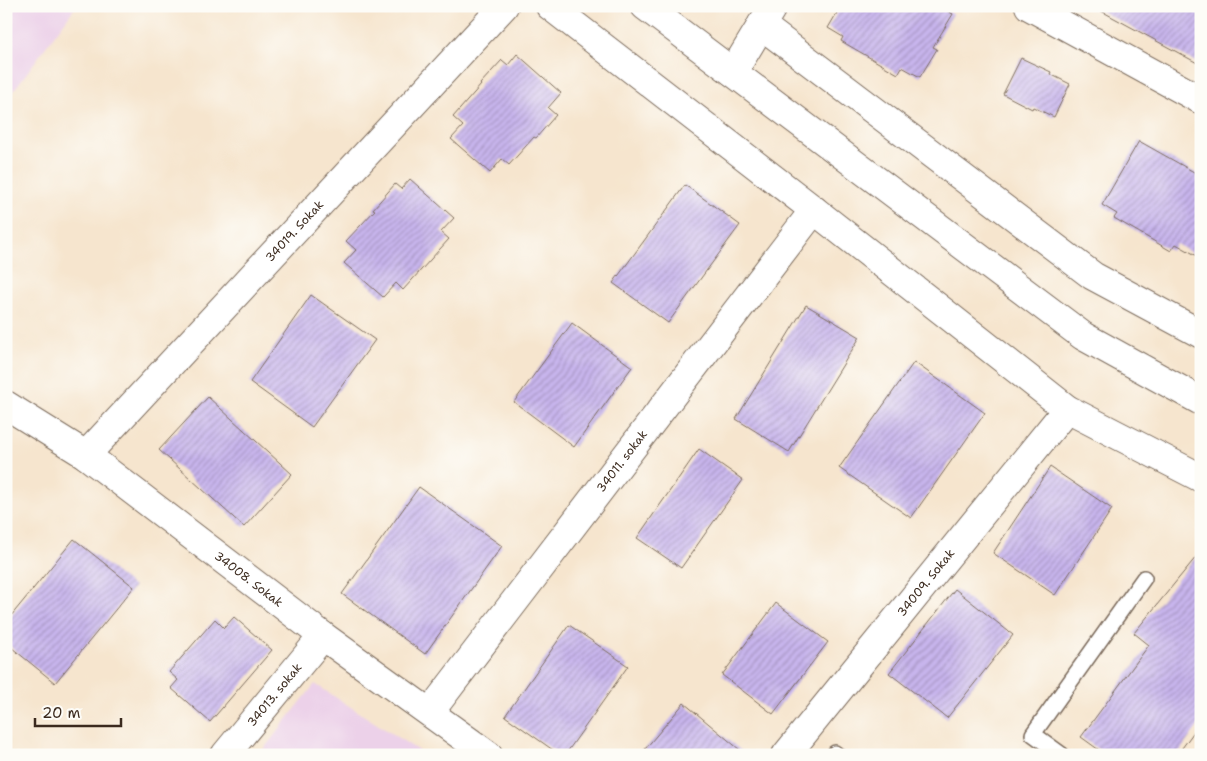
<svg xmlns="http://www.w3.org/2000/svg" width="1207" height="761" viewBox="0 0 1207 761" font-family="'Shantell Sans',sans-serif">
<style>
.built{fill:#ecd1e9}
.building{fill:url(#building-hatch)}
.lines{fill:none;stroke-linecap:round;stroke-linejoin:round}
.lane-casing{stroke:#7c6b5c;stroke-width:18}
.street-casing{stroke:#7c6b5c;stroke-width:30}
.secondary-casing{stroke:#7c6b5c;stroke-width:30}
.lane{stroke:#fff;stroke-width:15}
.street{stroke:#fff;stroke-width:28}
.secondary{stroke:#fff;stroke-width:28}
.labels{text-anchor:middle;stroke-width:5;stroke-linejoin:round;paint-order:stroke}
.street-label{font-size:12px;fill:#3b2a1e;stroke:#fdfcf7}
</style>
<defs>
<pattern id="building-hatch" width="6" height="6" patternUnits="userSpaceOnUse" patternTransform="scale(1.25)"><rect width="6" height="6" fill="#c8b5ed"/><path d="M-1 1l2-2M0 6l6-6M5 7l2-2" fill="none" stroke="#a493bf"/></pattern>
</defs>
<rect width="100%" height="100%" fill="#fdfcf7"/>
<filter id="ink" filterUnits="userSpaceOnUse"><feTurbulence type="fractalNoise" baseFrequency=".02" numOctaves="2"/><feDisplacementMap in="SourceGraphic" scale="10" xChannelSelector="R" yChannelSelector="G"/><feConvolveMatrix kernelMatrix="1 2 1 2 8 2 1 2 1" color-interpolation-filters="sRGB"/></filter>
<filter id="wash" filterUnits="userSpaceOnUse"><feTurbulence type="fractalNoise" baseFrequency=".0096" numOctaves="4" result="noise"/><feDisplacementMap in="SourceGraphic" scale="20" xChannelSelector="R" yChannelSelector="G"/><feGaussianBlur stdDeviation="1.12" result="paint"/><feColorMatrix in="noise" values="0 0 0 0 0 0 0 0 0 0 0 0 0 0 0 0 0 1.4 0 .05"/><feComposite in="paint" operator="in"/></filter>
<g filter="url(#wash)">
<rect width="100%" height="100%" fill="#f6e5ce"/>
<!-- built -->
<g class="built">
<path d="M 6,6 L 76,6 L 6,101 Z"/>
<path d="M 315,684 L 425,755 L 259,755 Z"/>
</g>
<g id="blocks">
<!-- building -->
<g class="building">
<path d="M 841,6 L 939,6 L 953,14 L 933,47 L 937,49 L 920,77 L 902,67 L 898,74 L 841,41 L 843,37 L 828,28 Z"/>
<path d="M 1092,6 L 1201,6 L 1201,65 Z"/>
<path d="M 517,54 L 561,93 L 548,108 L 556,115 L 536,138 L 534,137 L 509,165 L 502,159 L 490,173 L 451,139 L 463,126 L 453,117 L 481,85 L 480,84 L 502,60 L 508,65 Z"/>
<path d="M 1021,58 L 1051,72 L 1050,74 L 1070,84 L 1054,117 L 1033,107 L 1032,109 L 1003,94 Z"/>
<path d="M 1139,141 L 1201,176 L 1201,258 L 1176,244 L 1171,251 L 1114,218 L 1117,214 L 1102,205 Z"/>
<path d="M 410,179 L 454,218 L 441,232 L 449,239 L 403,290 L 396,283 L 383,297 L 344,263 L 356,250 L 346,241 L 375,210 L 373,209 L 395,184 L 401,189 Z"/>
<path d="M 685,185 L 740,225 L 668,323 L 613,283 Z"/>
<path d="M 311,295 L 375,340 L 312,427 L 250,382 Z"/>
<path d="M 806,305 L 860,337 L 789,452 L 736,419 Z"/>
<path d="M 572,323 L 632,367 L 574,447 L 514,402 Z"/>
<path d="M 914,362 L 985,413 L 911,518 L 839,468 Z"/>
<path d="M 208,397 L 292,474 L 244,527 L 159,450 Z"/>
<path d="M 699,449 L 743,480 L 681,568 L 637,538 Z"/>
<path d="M 1050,467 L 1112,509 L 1055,595 L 993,553 Z"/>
<path d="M 419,487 L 502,546 L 425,654 L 342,594 Z"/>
<path d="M 74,539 L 134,587 L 55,683 L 6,643 L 6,622 Z"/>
<path d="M 1201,551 L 1201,722 L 1177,755 L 1106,755 L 1081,737 L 1149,645 L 1134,633 Z"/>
<path d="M 955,589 L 1013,635 L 947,718 L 889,673 Z"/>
<path d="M 776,603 L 828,642 L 773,714 L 722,675 Z"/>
<path d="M 234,617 L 272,650 L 210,722 L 171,688 L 178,680 L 169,672 L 215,619 L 224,628 Z"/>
<path d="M 569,625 L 628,666 L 565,755 L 560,755 L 505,716 Z"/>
<path d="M 684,703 L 746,755 L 640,755 Z"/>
</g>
</g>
</g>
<g filter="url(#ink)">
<use href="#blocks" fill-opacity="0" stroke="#7c6b5c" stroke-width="1"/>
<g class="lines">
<defs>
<g id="lane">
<path d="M 835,753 L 837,755"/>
<path d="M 1062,755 L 1033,734 L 1144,578"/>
</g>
<g id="street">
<path d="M 1029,6 L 1201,100"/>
<path d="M 761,25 L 1093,276 L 1201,334"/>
<path d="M 733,72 L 773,6"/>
<path id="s1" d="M 6,405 L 86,455 L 323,636 L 488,755"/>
<path id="s2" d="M 86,455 L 504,6"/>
<path id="s3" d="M 430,712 L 814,210"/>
<path id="s4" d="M 225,755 L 323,636"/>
<path id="s5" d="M 786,755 L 1067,409"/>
</g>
<g id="secondary">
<path d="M 550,6 L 814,210 L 1067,409 L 1201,478"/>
<path d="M 645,6 L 1083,336 L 1201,401"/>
</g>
</defs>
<!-- lane casing -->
<use href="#lane" class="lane-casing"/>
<!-- street casing -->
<use href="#street" class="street-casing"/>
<!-- secondary casing -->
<use href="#secondary" class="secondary-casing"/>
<!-- lane -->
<use href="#lane" class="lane"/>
<!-- street -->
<use href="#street" class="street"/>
<!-- secondary -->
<use href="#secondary" class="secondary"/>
</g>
</g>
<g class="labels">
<!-- street labels -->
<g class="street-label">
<text dy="4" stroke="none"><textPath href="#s2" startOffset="306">34019. Sokak</textPath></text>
<text dy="4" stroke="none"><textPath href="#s3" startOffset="316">34011. sokak</textPath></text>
<text dy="4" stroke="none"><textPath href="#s1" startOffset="299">34008. Sokak</textPath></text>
<text dy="4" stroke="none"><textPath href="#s5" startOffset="222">34009. Sokak</textPath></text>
<text dy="4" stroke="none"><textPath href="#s4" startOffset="78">34013. sokak</textPath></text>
</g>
</g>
<!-- margin -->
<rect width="1207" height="761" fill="none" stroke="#fdfcf7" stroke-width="25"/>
<!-- scale -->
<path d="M35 718v8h86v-8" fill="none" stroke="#3b2a1e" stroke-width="2.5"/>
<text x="42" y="718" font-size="15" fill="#3b2a1e" stroke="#fdfcf7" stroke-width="4" paint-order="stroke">20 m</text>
</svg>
